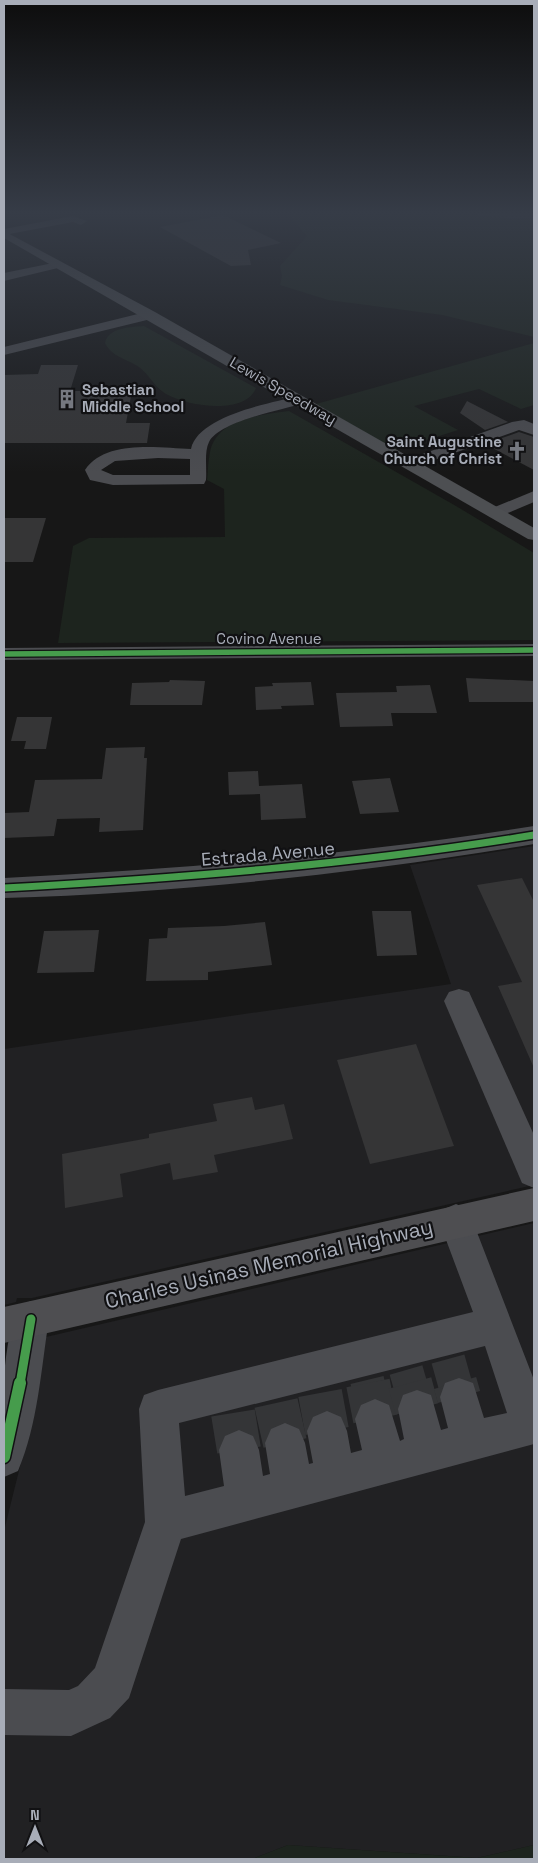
<svg xmlns="http://www.w3.org/2000/svg" width="538" height="1863" viewBox="0 0 538 1863" font-family="'Space Grotesk',sans-serif">
<style>
.built{fill:#212123}
.green{fill:#1d241e}
.water{fill:#2a3239}
.building{fill:#353536}
.lines{fill:none;stroke-linecap:round;stroke-linejoin:round}
.minor-tunnel-far1{stroke:#343537;stroke-width:34;stroke-dasharray:34 17;stroke-linecap:butt}
.minor-tunnel{stroke:#343537;stroke-width:44;stroke-dasharray:44 22;stroke-linecap:butt}
.minor{fill:#4b4c50;fill-rule:evenodd}
.major{fill:#4d4f52;fill-rule:evenodd}
.highway{fill:#4e4e51;fill-rule:evenodd}
.cycleway-far3-casing{stroke:#111113;stroke-width:8}
.cycleway-far2-casing{stroke:#111113;stroke-width:10}
.cycleway-far1-casing{stroke:#111113;stroke-width:12}
.cycleway-casing{stroke:#111113;stroke-width:15}
.cycleway-far3{stroke:#469c4c;stroke-width:5.5}
.cycleway-far2{stroke:#469c4c;stroke-width:7}
.cycleway-far1{stroke:#469c4c;stroke-width:9}
.cycleway{stroke:#469c4c;stroke-width:12}
.labels{text-anchor:middle;stroke-width:4.5;stroke-linejoin:round;paint-order:stroke}
.far-poi-label{font-size:15px;font-weight:bold;fill:#a8adb8;stroke:#111113;text-anchor:start}
.far-street-label{font-size:15px;fill:#a8adb8;stroke:#111113}
.street-label{font-size:18px;fill:#a8adb8;stroke:#111113}
.near-street-label{font-size:21px;fill:#a8adb8;stroke:#111113}
</style>
<rect width="100%" height="100%" fill="#171717"/>
<!-- built -->
<g class="built">
<path d="M 534,846 L 534,1185 L 32,1298 L 17,1298 L 16,1302 L 4,1305 L 4,1049 L 451,984 L 410,865 Z"/>
<path d="M 534,1223 L 534,1845 L 477,1858 L 288,1845 L 252,1859 L 4,1859 L 4,1531 L 34,1410 L 46,1337 Z"/>
</g>
<!-- green -->
<g class="green">
<path d="M 286,212 L 489,212 L 476,214 L 534,220 L 534,337 L 442,315 L 328,300 L 280,285 L 282,276 L 280,266 L 307,236 Z"/>
<path d="M 144,326 L 256,388 C 245,416 187,406 166,394 C 154,387 149,374 139,367 C 127,359 112,357 105,343 C 108,327 132,327 144,326 Z"/>
<path d="M 534,343 L 534,405 L 521,409 L 479,389 L 414,406 L 458,430 L 395,450 L 316,404 Z"/>
<path d="M 289,411 L 456,506 L 534,553 L 534,640 L 58,643 L 73,546 L 89,538 L 225,537 L 224,489 L 207,480 C 208,471 208,461 210,452 C 217,418 261,415 289,411 Z"/>
<path d="M 288,1845 L 477,1858 L 534,1845 L 534,1859 L 252,1859 Z"/>
</g>
<!-- water -->
<path class="water" d="M 512,212 L 534,212 L 534,220 L 480,216 L 475,213 Z"/>
<!-- building -->
<g class="building">
<path d="M 223,215 L 281,243 L 248,250 L 251,265 L 231,266 L 160,227 Z"/>
<path d="M 41,365 L 78,365 L 70,391 L 132,391 L 126,423 L 150,423 L 147,443 L 4,443 L 4,375 L 38,374 Z"/>
<path d="M 467,401 L 508,422 L 485,430 L 460,413 Z"/>
<path d="M 519,432 L 534,437 L 534,470 L 485,444 Z"/>
<path d="M 4,518 L 46,518 L 33,562 L 4,562 Z"/>
<path d="M 466,678 L 534,681 L 534,702 L 469,702 Z"/>
<path d="M 170,680 L 205,681 L 202,705 L 130,705 L 132,683 L 169,682 Z"/>
<path d="M 311,682 L 314,705 L 281,706 L 282,709 L 256,710 L 255,687 L 273,686 L 272,683 Z"/>
<path d="M 430,685 L 437,713 L 391,713 L 393,726 L 340,727 L 336,693 L 397,692 L 396,686 Z"/>
<path d="M 17,717 L 52,717 L 46,749 L 24,749 L 26,741 L 11,741 Z"/>
<path d="M 145,747 L 144,758 L 147,758 L 143,830 L 99,832 L 100,818 L 57,819 L 54,836 L 4,838 L 4,813 L 29,812 L 35,780 L 102,779 L 106,748 Z"/>
<path d="M 258,771 L 259,786 L 302,784 L 306,818 L 261,820 L 260,794 L 229,795 L 228,772 Z"/>
<path d="M 390,778 L 399,812 L 360,814 L 352,781 Z"/>
<path d="M 522,878 L 534,902 L 534,1068 L 498,986 L 522,982 L 477,885 Z"/>
<path d="M 372,911 L 411,911 L 417,955 L 377,956 Z"/>
<path d="M 265,922 L 272,965 L 208,972 L 208,980 L 146,981 L 149,939 L 167,938 L 168,928 L 224,926 Z"/>
<path d="M 99,930 L 94,972 L 37,973 L 44,931 Z"/>
<path d="M 416,1044 L 454,1146 L 370,1164 L 337,1060 Z"/>
<path d="M 252,1097 L 255,1110 L 284,1104 L 293,1139 L 214,1155 L 218,1172 L 173,1180 L 170,1163 L 120,1174 L 123,1197 L 65,1208 L 62,1154 L 149,1138 L 149,1134 L 217,1121 L 213,1104 Z"/>
</g>
<g class="lines">
<!-- minor-tunnel-far1 -->
<g class="minor-tunnel-far1">
<path d="M 448,1359 L 455,1384"/>
<path d="M 406,1370 L 410,1384"/>
<path d="M 367,1380 L 368,1384"/>
</g>
<!-- minor-tunnel -->
<g class="minor-tunnel">
<path d="M 368,1383 L 375,1419"/>
<path d="M 410,1383 L 417,1409"/>
<path d="M 455,1383 L 459,1397"/>
<path d="M 320,1393 L 327,1431"/>
<path d="M 276,1403 L 285,1443"/>
<path d="M 233,1413 L 239,1450"/>
</g>
<!-- minor -->
<g class="minor">
<path d="M 73,216 L 87,221 L 81,225 L 73,222 L 4,235 L 4,229 Z"/>
<path d="M 58,262 L 64,265 L 62,267 L 4,281 L 4,273 Z"/>
<path d="M 150,311 L 156,315 L 155,318 L 4,355 L 4,347 Z"/>
<path d="M 299,396 L 304,397 L 306,400 L 304,403 C 282,410 220,421 209,442 C 204,452 207,468 206,480 L 204,484 L 113,485 L 90,480 L 85,470 C 106,439 159,448 191,449 C 198,416 270,403 299,396 ZM 158,458 L 190,459 L 190,475 L 113,475 L 101,470 L 115,461 Z"/>
<path d="M 524,420 L 534,424 L 534,435 L 519,430 L 415,467 L 409,469 L 401,464 L 403,461 L 512,422 Z"/>
<path d="M 534,491 L 534,502 L 496,518 L 490,517 L 487,513 L 490,509 Z"/>
<path d="M 534,644 L 534,656 L 4,660 L 4,648 Z"/>
<path d="M 534,826 L 534,844 C 359,873 181,893 4,898 L 4,878 C 182,869 358,854 534,826 Z"/>
<path d="M 459,989 L 469,992 L 534,1135 L 534,1188 L 522,1183 L 444,1001 L 449,992 Z"/>
<path d="M 456,1204 L 468,1209 L 534,1380 L 534,1444 L 181,1539 L 129,1698 L 110,1718 L 71,1736 L 4,1735 L 4,1689 L 69,1690 L 78,1686 L 95,1668 L 145,1522 L 139,1409 L 144,1395 L 158,1390 L 473,1312 L 439,1221 L 444,1209 ZM 485,1346 L 507,1413 L 484,1418 L 473,1383 L 459,1378 L 445,1383 L 440,1397 L 448,1428 L 441,1430 L 431,1395 L 417,1390 L 403,1395 L 398,1409 L 404,1439 L 400,1441 L 389,1405 L 375,1399 L 361,1405 L 355,1419 L 362,1450 L 351,1453 L 347,1431 L 341,1417 L 327,1411 L 313,1417 L 307,1431 L 313,1463 L 309,1464 L 305,1443 L 299,1429 L 285,1423 L 271,1429 L 265,1443 L 270,1474 L 263,1476 L 259,1450 L 253,1436 L 239,1430 L 225,1436 L 219,1450 L 224,1486 L 185,1496 L 179,1423 Z"/>
<path d="M 31,1301 L 44,1306 L 49,1319 C 41,1369 38,1424 18,1471 L 4,1477 C 1,1429 0,1351 18,1306 Z"/>
</g>
<!-- major -->
<path class="major" d="M 4,231 L 155,312 L 534,528 L 534,540 L 528,539 L 4,238 Z"/>
<!-- highway -->
<path class="highway" d="M 534,1188 L 534,1221 L 4,1343 L 4,1307 Z"/>
<defs>
<path id="cycleway-far3" d="M 4,654 L 534,650"/>
<path id="cycleway-far2" d="M 4,888 C 182,878 358,864 534,835"/>
<path id="cycleway-far1" d="M 20,1384 L 31,1319"/>
<path id="cycleway" d="M 4,1457 L 20,1383"/>
</defs>
<!-- cycleway-far3 casing -->
<use href="#cycleway-far3" class="cycleway-far3-casing"/>
<!-- cycleway-far2 casing -->
<use href="#cycleway-far2" class="cycleway-far2-casing"/>
<!-- cycleway-far1 casing -->
<use href="#cycleway-far1" class="cycleway-far1-casing"/>
<!-- cycleway casing -->
<use href="#cycleway" class="cycleway-casing"/>
<!-- cycleway-far3 -->
<use href="#cycleway-far3" class="cycleway-far3"/>
<!-- cycleway-far2 -->
<use href="#cycleway-far2" class="cycleway-far2"/>
<!-- cycleway-far1 -->
<use href="#cycleway-far1" class="cycleway-far1"/>
<!-- cycleway -->
<use href="#cycleway" class="cycleway"/>
</g>
<!-- sky -->
<linearGradient id="sky" x2="0" y2="1"><stop stop-color="#0d0d0d"/><stop offset="0.45" stop-color="#363c47"/><stop offset="1" stop-color="#363c47" stop-opacity="0"/></linearGradient>
<rect width="538" height="473" fill="url(#sky)"/>
<!-- icons -->
<defs>
<symbol id="building-bare" viewBox="-9 -9 18 18"><path d="M-4-6H4V6H1V3H-1V6H-4ZM-2.5-4.3h1.7v1.8h-1.7ZM.8-4.3h1.7v1.8H.8ZM-2.5-1h1.7V.8h-1.7ZM.8-1h1.7V.8H.8Z" fill="#757880" stroke="#111113" stroke-width="2.5" paint-order="stroke"/></symbol>
<symbol id="church-bare" viewBox="-9 -9 18 18"><path d="M-1.2-6h2.4v3.5h3.3v2.4h-3.3V6h-2.4V-.1h-3.3v-2.4h3.3Z" fill="#757880" stroke="#111113" stroke-width="2.5" paint-order="stroke"/></symbol>
</defs>
<g fill-rule="evenodd">
<use href="#building-bare" x="53" y="385" width="28" height="28"/>
<use href="#church-bare" x="503" y="437" width="28" height="28"/>
</g>
<g class="labels">
<!-- far-poi labels -->
<g class="far-poi-label">
<text x="82" y="395">Sebastian<tspan x="82" dy="17">Middle School</tspan></text>
<text x="502" y="447" text-anchor="end">Saint Augustine<tspan x="502" dy="17">Church of Christ</tspan></text>
</g>
<!-- far-street labels -->
<g class="far-street-label">
<text transform="translate(283 391) rotate(30)" y="5">Lewis Speedway</text>
<text x="269" y="644">Covino Avenue</text>
</g>
<!-- street labels -->
<g class="street-label">
<text transform="translate(268 854) rotate(-5)" y="6">Estrada Avenue</text>
</g>
<!-- near-street labels -->
<g class="near-street-label">
<text transform="translate(269 1264) rotate(-13)" y="7">Charles Usinas Memorial Highway</text>
</g>
</g>
<!-- border -->
<rect width="538" height="1863" fill="none" stroke="#a8adb8" stroke-width="10"/>
<!-- north arrow -->
<g transform="translate(35 1828)" stroke="#111113" stroke-width="4" paint-order="stroke">
<path d="M0-4L9 19L0 12L-9 19Z" fill="#a8adb8"/>
<text y="-8" font-size="14" font-weight="bold" text-anchor="middle" fill="#a8adb8">N</text>
</g>
</svg>
